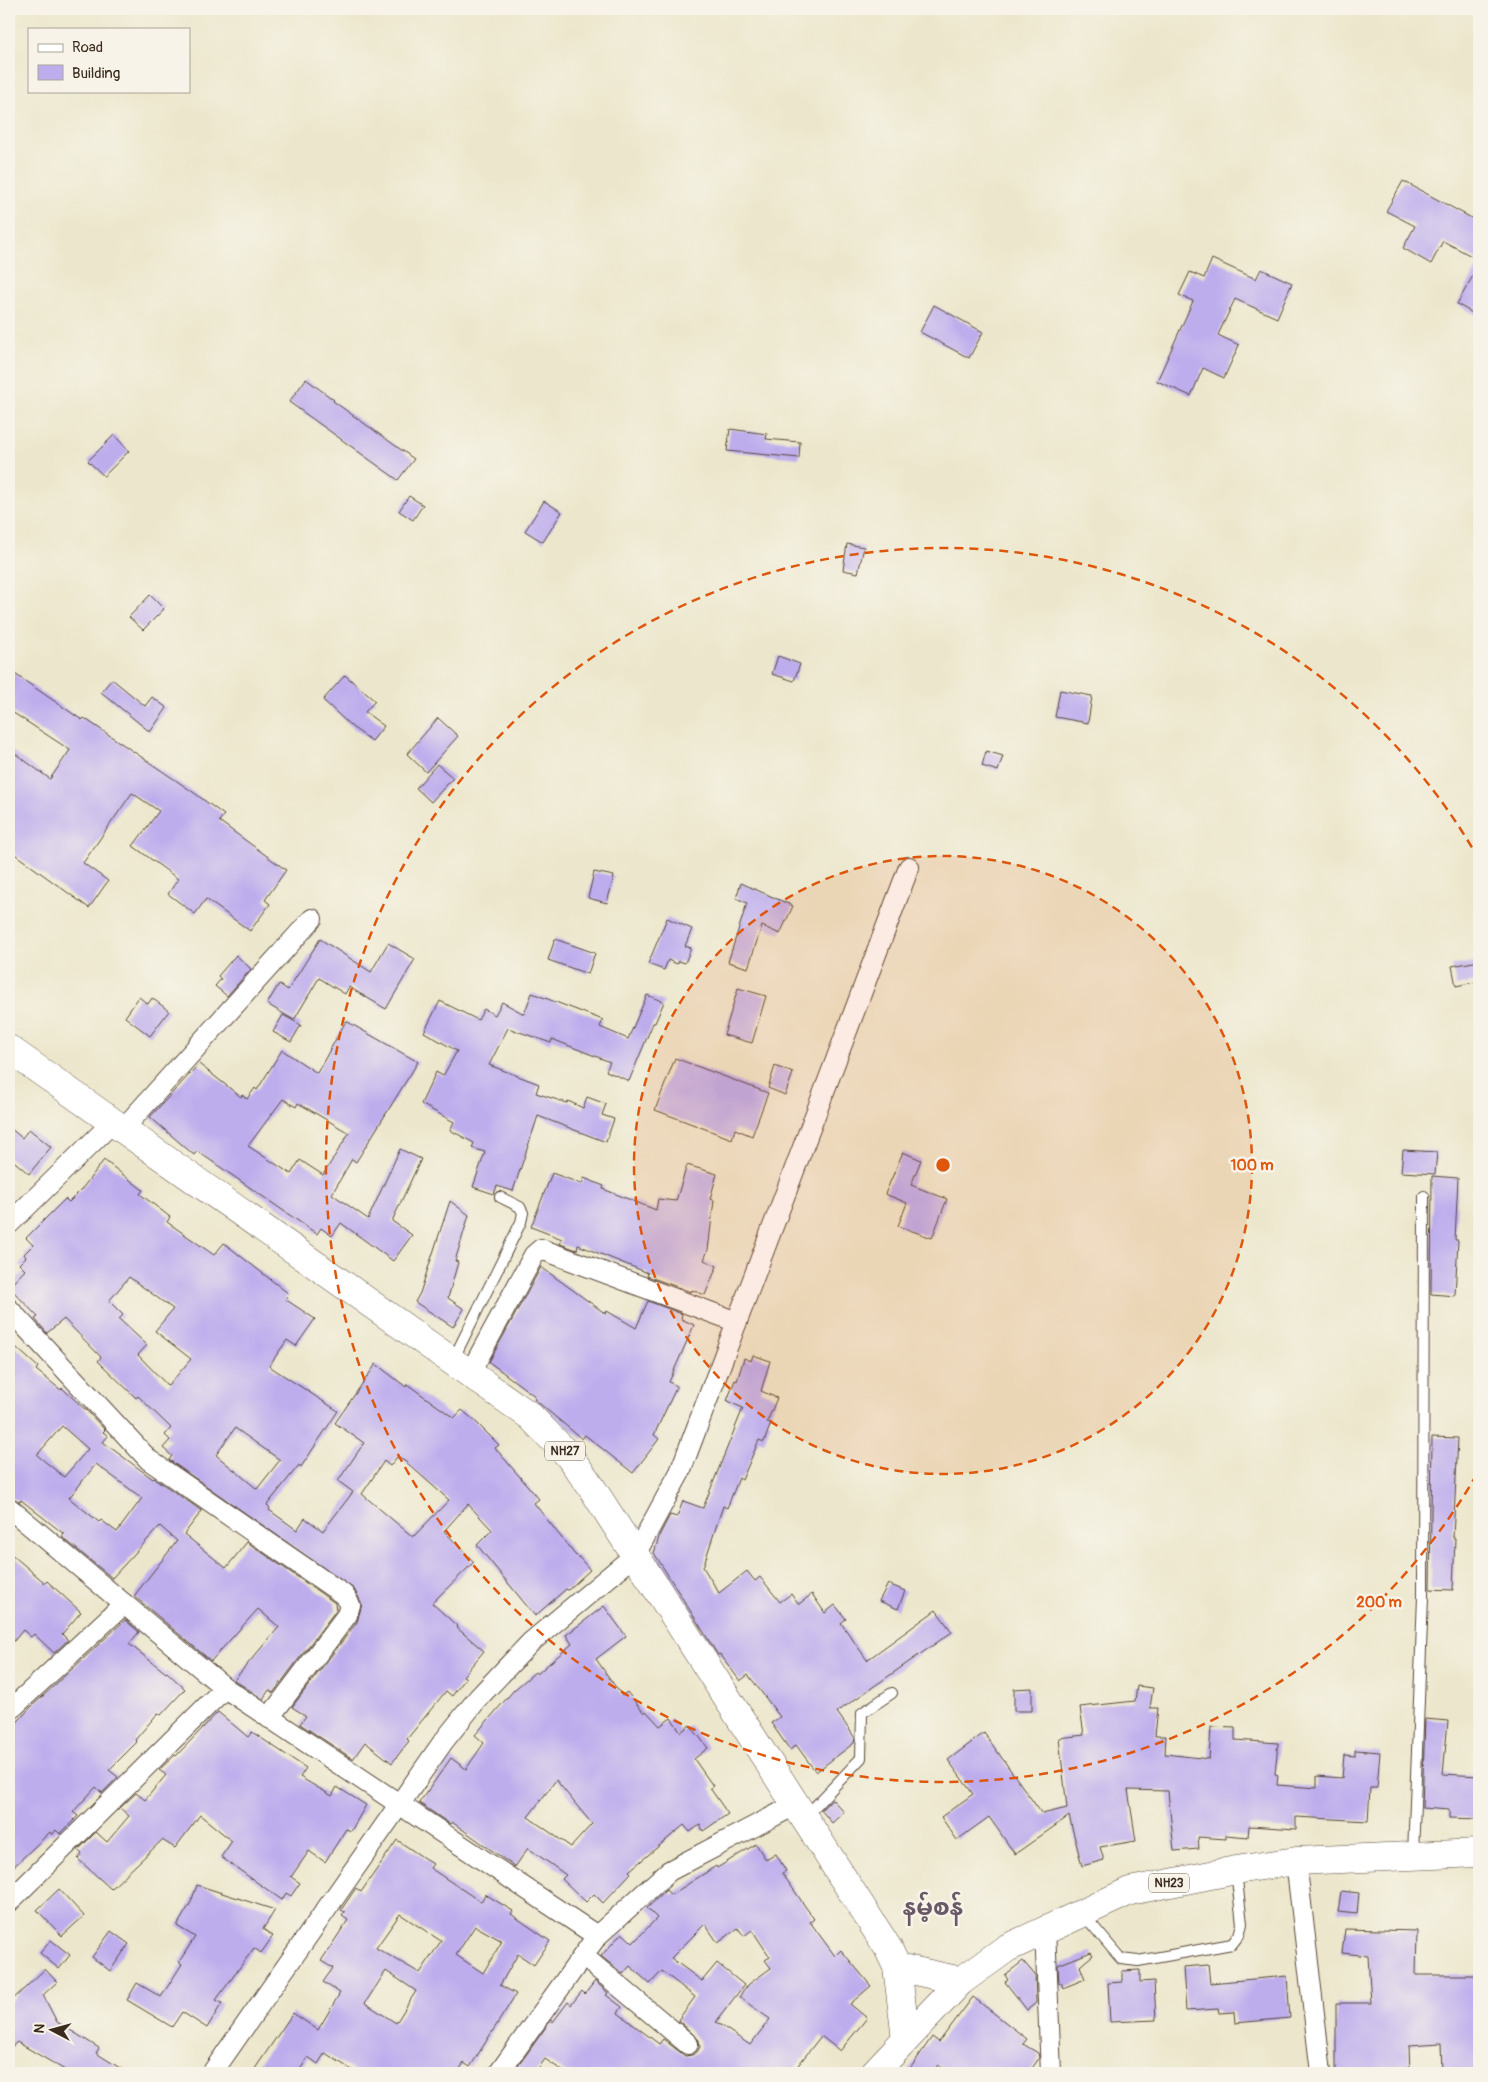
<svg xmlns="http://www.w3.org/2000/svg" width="1488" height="2082" viewBox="0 0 1488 2082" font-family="Pangolin,'Noto Sans Myanmar',sans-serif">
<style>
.building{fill:#beaded;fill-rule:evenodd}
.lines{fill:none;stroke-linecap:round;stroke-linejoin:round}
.lane-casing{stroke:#564638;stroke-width:12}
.street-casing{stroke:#564638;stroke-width:22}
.primary-casing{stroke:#564638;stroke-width:29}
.highway-casing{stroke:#564638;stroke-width:29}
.lane{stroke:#fff;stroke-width:10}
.street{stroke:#fff;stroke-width:20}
.primary{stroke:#fff;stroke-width:28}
.highway{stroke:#fff;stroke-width:28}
.ring{fill:none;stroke:#df570d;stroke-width:2.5;stroke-dasharray:9 6}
.labels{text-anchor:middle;stroke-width:5;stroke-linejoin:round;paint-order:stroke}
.shield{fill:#f7f3e8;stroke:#73665b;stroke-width:1}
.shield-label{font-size:12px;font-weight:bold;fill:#3b2a1e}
.town-label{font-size:24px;font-weight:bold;fill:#695866;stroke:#f7f3e8}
.centre{fill:#df570d;stroke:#f7f3e8;stroke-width:2.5}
.ring-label{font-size:15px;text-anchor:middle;font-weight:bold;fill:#df570d;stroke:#f7f3e8;stroke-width:5;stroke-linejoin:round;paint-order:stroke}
</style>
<rect width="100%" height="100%" fill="#f7f3e8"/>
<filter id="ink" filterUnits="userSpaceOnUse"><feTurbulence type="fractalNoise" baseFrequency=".02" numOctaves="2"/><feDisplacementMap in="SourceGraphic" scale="10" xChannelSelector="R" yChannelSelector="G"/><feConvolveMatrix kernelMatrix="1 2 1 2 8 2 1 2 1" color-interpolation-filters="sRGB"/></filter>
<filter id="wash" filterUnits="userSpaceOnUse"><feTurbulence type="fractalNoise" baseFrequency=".0096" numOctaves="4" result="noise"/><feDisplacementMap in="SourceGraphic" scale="20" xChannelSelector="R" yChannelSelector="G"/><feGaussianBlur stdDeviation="1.12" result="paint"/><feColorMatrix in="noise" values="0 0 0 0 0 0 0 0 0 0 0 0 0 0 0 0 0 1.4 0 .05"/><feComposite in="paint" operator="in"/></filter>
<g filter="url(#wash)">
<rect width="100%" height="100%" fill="#ece7cc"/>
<g id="blocks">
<!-- building -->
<g class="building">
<path d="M 1403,181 L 1479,222 L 1479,260 L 1443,241 L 1431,264 L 1403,248 L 1415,226 L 1386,211 Z"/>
<path d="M 1212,259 L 1256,279 L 1261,269 L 1292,283 L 1277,318 L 1235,299 L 1218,335 L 1239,345 L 1224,378 L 1203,368 L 1191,396 L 1157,381 L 1193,301 L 1179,295 L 1190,272 L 1204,278 Z"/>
<path d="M 1479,265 L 1479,317 L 1457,304 Z"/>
<path d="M 934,305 L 983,332 L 969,358 L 920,332 Z"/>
<path d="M 306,379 L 334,400 L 333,401 L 414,459 L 398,480 L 289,402 Z"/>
<path d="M 730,429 L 767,434 L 766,439 L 800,442 L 799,458 L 727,451 Z"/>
<path d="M 114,435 L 129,451 L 104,476 L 88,461 Z"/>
<path d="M 409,496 L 423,505 L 413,520 L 399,511 Z"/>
<path d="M 544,501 L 562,512 L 543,542 L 525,531 Z"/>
<path d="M 847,544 L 864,547 L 858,573 L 843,570 Z"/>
<path d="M 150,595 L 164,609 L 143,630 L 129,617 Z"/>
<path d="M 778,656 L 800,664 L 794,681 L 772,674 Z"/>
<path d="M 9,670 L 82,720 L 84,718 L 193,792 L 224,815 L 219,821 L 286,870 L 265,900 L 270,904 L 250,931 L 206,899 L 195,914 L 168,894 L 178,879 L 133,846 L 159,811 L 132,793 L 83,863 L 108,881 L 89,908 L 9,850 L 9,749 L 50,779 L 70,750 L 9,710 Z"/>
<path d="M 345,675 L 375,701 L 365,712 L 384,726 L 372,741 L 352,727 L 323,700 Z"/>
<path d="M 112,679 L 145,706 L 152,697 L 167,708 L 150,732 L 101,692 Z"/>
<path d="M 1060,690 L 1092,696 L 1088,723 L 1055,717 Z"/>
<path d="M 438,718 L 458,736 L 426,772 L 407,754 Z"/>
<path d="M 986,751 L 1003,756 L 998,771 L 982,766 Z"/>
<path d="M 437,764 L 453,778 L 431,802 L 416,788 Z"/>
<path d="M 594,872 L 614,876 L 607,903 L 588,898 Z"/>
<path d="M 741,883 L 793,906 L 780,934 L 762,926 L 748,968 L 728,962 L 747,903 L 736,898 Z"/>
<path d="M 667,918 L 692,929 L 685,946 L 691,948 L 685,963 L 679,961 L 677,964 L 668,960 L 664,970 L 648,964 Z"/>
<path d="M 320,939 L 371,972 L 388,943 L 415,959 L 386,1009 L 349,987 L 345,994 L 319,978 L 294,1020 L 267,1004 L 279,984 L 288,990 Z"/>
<path d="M 555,939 L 595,953 L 588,974 L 548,960 Z"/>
<path d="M 236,955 L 251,969 L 227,996 L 215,986 L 221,979 L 218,976 Z"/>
<path d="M 1479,961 L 1479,981 L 1456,986 L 1452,966 Z"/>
<path d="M 738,988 L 766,996 L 752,1043 L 724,1035 Z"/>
<path d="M 532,993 L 603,1020 L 600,1027 L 628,1039 L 647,995 L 664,1002 L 655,1023 L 653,1023 L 629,1081 L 606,1071 L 610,1062 L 552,1039 L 551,1043 L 508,1028 L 489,1065 L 539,1084 L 536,1093 L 567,1103 L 568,1101 L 583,1108 L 587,1097 L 606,1104 L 602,1115 L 614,1119 L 606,1142 L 538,1116 L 513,1191 L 497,1186 L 494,1194 L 473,1187 L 485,1152 L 472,1148 L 474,1143 L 450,1130 L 454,1122 L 421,1104 L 436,1072 L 443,1076 L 457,1051 L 424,1032 L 440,1001 L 478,1020 L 484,1009 L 495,1015 L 502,1002 L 524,1014 Z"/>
<path d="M 139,997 L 148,1004 L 152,998 L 169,1011 L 150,1036 L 125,1017 Z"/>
<path d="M 283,1015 L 301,1025 L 291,1042 L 273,1032 Z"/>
<path d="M 346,1021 L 418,1062 L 356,1162 L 352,1159 L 332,1194 L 368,1219 L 400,1149 L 421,1159 L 392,1221 L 412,1235 L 393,1261 L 341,1223 L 332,1236 L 321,1228 L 317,1234 L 197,1151 L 194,1155 L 150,1117 L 199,1064 L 241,1097 L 242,1095 L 247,1099 L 255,1088 L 257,1090 L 282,1050 L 317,1073 ZM 283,1099 L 296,1107 L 298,1103 L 349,1133 L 323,1175 L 300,1160 L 291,1174 L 248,1146 Z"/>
<path d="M 675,1058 L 768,1093 L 752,1136 L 735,1129 L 732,1139 L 655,1110 Z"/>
<path d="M 775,1066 L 793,1073 L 785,1095 L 768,1088 Z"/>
<path d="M 9,1127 L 22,1138 L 29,1129 L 51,1147 L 29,1174 L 9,1157 Z"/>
<path d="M 1403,1150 L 1437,1152 L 1435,1174 L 1401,1172 Z"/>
<path d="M 903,1152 L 921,1160 L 911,1185 L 947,1199 L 932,1238 L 898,1226 L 907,1203 L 885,1194 Z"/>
<path d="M 104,1160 L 143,1190 L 140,1194 L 170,1217 L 167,1222 L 214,1255 L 224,1243 L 289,1294 L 285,1299 L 315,1319 L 296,1346 L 287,1340 L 269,1366 L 338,1411 L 301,1467 L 299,1465 L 267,1505 L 270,1508 L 269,1510 L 297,1530 L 305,1518 L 323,1531 L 353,1492 L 338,1481 L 364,1443 L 335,1423 L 376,1364 L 406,1387 L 407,1384 L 454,1418 L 462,1410 L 475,1421 L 499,1445 L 495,1448 L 539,1499 L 534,1503 L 576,1556 L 577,1555 L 590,1570 L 568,1590 L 566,1589 L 535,1616 L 477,1545 L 492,1530 L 468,1504 L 444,1531 L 474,1562 L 432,1603 L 457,1626 L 456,1627 L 484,1651 L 463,1676 L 466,1678 L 452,1696 L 446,1691 L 407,1739 L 409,1741 L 392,1763 L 365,1742 L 353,1759 L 300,1724 L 306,1716 L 292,1707 L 357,1622 L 362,1604 L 354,1589 L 169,1460 L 172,1456 L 163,1448 L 170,1440 L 165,1435 L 171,1428 L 138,1396 L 136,1398 L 98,1361 L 101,1357 L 64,1319 L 47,1333 L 35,1319 L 38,1317 L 9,1287 L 25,1270 L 19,1264 L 26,1257 L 24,1254 L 33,1245 L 26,1238 L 65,1199 L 69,1202 L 81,1190 ZM 129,1277 L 173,1309 L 155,1331 L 191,1359 L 168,1386 L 138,1355 L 147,1345 L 119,1319 L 123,1315 L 109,1301 ZM 235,1428 L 280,1460 L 257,1489 L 216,1455 ZM 397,1457 L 406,1462 L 449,1500 L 413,1537 L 362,1494 L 384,1461 L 390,1466 Z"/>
<path d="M 687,1165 L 717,1174 L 710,1199 L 714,1200 L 708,1250 L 704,1260 L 717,1266 L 705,1295 L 692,1290 L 691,1292 L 647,1276 L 648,1273 L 578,1245 L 577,1250 L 560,1244 L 562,1239 L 531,1227 L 552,1173 L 582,1184 L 584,1178 L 604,1186 L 603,1189 L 656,1210 L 658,1199 L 676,1201 Z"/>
<path d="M 1432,1176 L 1458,1178 L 1455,1240 L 1458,1240 L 1455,1296 L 1431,1294 Z"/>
<path d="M 450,1201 L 469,1215 L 455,1261 L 458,1262 L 448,1298 L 464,1309 L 453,1327 L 415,1302 L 420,1293 Z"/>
<path d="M 541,1267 L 606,1314 L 607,1311 L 636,1328 L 648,1301 L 682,1314 L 681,1319 L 694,1325 L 669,1382 L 677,1386 L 654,1435 L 659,1439 L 633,1473 L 585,1435 L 582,1439 L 534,1399 L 536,1397 L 489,1362 Z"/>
<path d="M 9,1341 L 38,1367 L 36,1370 L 61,1390 L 62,1388 L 87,1411 L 105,1430 L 103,1432 L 108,1436 L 103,1442 L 153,1479 L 154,1478 L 202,1511 L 184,1534 L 226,1568 L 247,1542 L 335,1603 L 336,1610 L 273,1693 L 269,1690 L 263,1699 L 234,1680 L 279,1627 L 258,1609 L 211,1661 L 134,1596 L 177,1541 L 160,1526 L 112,1578 L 62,1537 L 64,1534 L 21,1500 L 20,1502 L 9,1496 ZM 62,1426 L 88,1449 L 64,1477 L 37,1455 ZM 96,1464 L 142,1498 L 117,1532 L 101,1520 L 99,1522 L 69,1498 Z"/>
<path d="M 753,1355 L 770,1361 L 761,1391 L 777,1398 L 767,1422 L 771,1423 L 764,1442 L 759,1440 L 742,1480 L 739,1478 L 727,1508 L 723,1506 L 703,1567 L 719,1593 L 747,1571 L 755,1581 L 760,1577 L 780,1602 L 791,1594 L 799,1604 L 812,1594 L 825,1613 L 835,1605 L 846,1619 L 841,1623 L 867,1660 L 936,1610 L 952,1632 L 837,1712 L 855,1738 L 854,1743 L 816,1772 L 796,1745 L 790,1750 L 771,1723 L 780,1717 L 753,1681 L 748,1675 L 740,1681 L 720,1654 L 718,1655 L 654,1553 L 660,1534 L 670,1515 L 677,1517 L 683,1501 L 703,1508 L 743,1408 L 727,1401 L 735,1380 L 737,1381 L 744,1358 L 751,1361 Z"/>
<path d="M 1432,1437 L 1458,1438 L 1453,1538 L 1455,1538 L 1453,1590 L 1430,1589 Z"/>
<path d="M 9,1552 L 45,1583 L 47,1581 L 81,1612 L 62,1634 L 68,1640 L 54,1653 L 34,1634 L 31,1637 L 23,1630 L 9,1647 Z"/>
<path d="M 888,1584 L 905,1591 L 898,1609 L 879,1601 Z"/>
<path d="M 604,1606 L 626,1636 L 596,1659 L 622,1696 L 627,1692 L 644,1713 L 646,1711 L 660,1726 L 671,1718 L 681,1732 L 690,1725 L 708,1748 L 694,1759 L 713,1786 L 710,1788 L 728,1814 L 703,1831 L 700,1825 L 690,1832 L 684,1825 L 629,1871 L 631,1873 L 603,1903 L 594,1894 L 586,1902 L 562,1879 L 566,1875 L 528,1848 L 515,1867 L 452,1822 L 450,1824 L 419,1803 L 451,1758 L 466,1769 L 484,1743 L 475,1735 L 514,1690 L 535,1672 L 537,1674 L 572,1644 L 566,1635 ZM 556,1780 L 592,1824 L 571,1847 L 528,1817 Z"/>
<path d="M 125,1620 L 139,1632 L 129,1644 L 166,1673 L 167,1672 L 185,1689 L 161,1715 L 158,1713 L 135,1740 L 137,1742 L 109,1770 L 118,1777 L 102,1793 L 96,1787 L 73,1812 L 78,1816 L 60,1834 L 56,1830 L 52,1835 L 50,1832 L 9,1871 L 9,1731 L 30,1708 Z"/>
<path d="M 1137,1686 L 1153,1688 L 1150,1708 L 1158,1708 L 1155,1736 L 1166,1736 L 1165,1754 L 1209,1759 L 1211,1727 L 1235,1728 L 1235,1740 L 1278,1743 L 1275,1774 L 1278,1775 L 1277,1785 L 1317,1788 L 1317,1776 L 1342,1778 L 1344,1755 L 1355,1756 L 1355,1750 L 1380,1752 L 1377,1788 L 1370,1788 L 1368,1821 L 1296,1817 L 1296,1829 L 1249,1826 L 1248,1837 L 1226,1835 L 1226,1839 L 1198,1837 L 1199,1849 L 1174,1851 L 1168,1791 L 1128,1790 L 1136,1841 L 1100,1847 L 1104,1860 L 1082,1866 L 1069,1816 L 1015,1854 L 989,1817 L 957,1840 L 941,1817 L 973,1794 L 948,1760 L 984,1733 L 1042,1814 L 1067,1808 L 1059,1738 L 1084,1735 L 1080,1707 L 1135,1701 Z"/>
<path d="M 1032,1688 L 1032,1711 L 1014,1711 L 1014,1689 Z"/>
<path d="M 218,1712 L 248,1737 L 252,1732 L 306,1768 L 300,1777 L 332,1796 L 337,1787 L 366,1805 L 351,1831 L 346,1829 L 325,1862 L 309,1851 L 291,1877 L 300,1883 L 291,1896 L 286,1893 L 282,1900 L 221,1857 L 232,1841 L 200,1815 L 175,1848 L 162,1840 L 111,1889 L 78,1859 L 82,1854 L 78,1850 L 96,1832 L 107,1842 L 129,1816 L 120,1808 L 136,1793 L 145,1800 L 166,1775 L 159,1770 L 175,1755 L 176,1756 Z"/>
<path d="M 1425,1719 L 1448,1721 L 1443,1774 L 1479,1776 L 1479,1819 L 1449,1818 L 1449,1810 L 1422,1808 Z"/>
<path d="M 832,1799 L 844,1812 L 832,1823 L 821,1810 Z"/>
<path d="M 397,1840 L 433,1864 L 430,1868 L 481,1902 L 485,1894 L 513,1911 L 511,1914 L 550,1941 L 534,1965 L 518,1954 L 500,1985 L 516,1994 L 470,2067 L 464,2063 L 457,2073 L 357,2073 L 325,2053 L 318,2064 L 308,2057 L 298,2073 L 252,2073 L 293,2013 L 318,2030 L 340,1993 L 323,1982 L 333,1968 L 321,1961 L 348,1920 L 342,1916 L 345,1912 L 341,1910 L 356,1888 L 361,1892 ZM 400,1914 L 441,1941 L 420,1973 L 376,1948 ZM 475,1926 L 502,1941 L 483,1973 L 456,1955 ZM 386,1971 L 416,1991 L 396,2023 L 365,2003 Z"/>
<path d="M 756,1844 L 766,1860 L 776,1854 L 786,1871 L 782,1873 L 814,1919 L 810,1922 L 835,1956 L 841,1950 L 871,1986 L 850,2004 L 867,2018 L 840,2051 L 821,2036 L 792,2073 L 566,2073 L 545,2059 L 535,2073 L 513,2073 L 551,2020 L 553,2022 L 568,2002 L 571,2005 L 582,1991 L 585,1994 L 595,1981 L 608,1993 L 606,1995 L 622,2007 L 618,2013 L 659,2044 L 663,2039 L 685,2056 L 692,2055 L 697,2052 L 700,2047 L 699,2040 L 678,2020 L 695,1997 L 662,1971 L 650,1984 L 630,1966 L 623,1974 L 601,1956 L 622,1933 L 633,1943 L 657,1918 L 647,1908 L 666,1890 L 671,1895 L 716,1866 L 717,1868 ZM 705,1924 L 718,1943 L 738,1928 L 744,1936 L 752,1930 L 770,1957 L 765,1960 L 771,1968 L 749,1984 L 739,1997 L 770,2019 L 750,2045 L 716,2022 L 744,1985 L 717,1963 L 702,1981 L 671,1958 Z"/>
<path d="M 197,1885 L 275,1910 L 263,1929 L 273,1936 L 261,1953 L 254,1948 L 216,2000 L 222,2003 L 207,2028 L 182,2012 L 172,2027 L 127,2000 L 137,1983 L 161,1997 L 182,1964 L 179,1962 L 195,1937 L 177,1926 L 191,1902 Z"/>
<path d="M 59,1889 L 84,1916 L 62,1936 L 37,1910 Z"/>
<path d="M 1341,1891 L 1359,1893 L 1357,1914 L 1338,1912 Z"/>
<path d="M 1345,1929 L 1417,1931 L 1416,1975 L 1479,1975 L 1479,2071 L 1442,2072 L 1441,2043 L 1409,2045 L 1410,2073 L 1336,2073 L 1336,2003 L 1371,2003 L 1368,1956 L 1342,1953 Z"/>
<path d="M 111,1931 L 129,1944 L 110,1971 L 92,1957 Z"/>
<path d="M 51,1940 L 70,1955 L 59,1969 L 40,1953 Z"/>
<path d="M 1091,1952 L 1093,1955 L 1080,1966 L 1085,1979 L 1063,1988 L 1061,1982 L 1059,1984 L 1058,1965 Z"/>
<path d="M 1023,1961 L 1035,1975 L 1036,2003 L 1027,2010 L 1005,1982 L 1008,1980 L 1005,1975 Z"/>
<path d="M 1208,1965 L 1210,1983 L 1287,1976 L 1290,2018 L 1235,2023 L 1234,2012 L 1219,2013 L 1218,2009 L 1186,2011 L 1183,1967 Z"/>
<path d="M 45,1969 L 57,1982 L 43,1995 L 57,2022 L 99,2048 L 96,2053 L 128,2073 L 70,2073 L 17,2042 L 9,2049 L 9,2003 Z"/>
<path d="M 1140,1970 L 1140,1982 L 1154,1981 L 1156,2020 L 1110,2022 L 1108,1983 L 1122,1982 L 1122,1971 Z"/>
<path d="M 973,1997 L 1027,2039 L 1023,2044 L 1038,2053 L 1039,2058 L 1029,2073 L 950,2073 L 938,2065 L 932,2073 L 907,2073 L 932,2037 L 939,2042 Z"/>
</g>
</g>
</g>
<g filter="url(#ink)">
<use href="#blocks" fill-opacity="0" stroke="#564638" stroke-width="1"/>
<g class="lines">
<defs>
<g id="lane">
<path d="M 453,1360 L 521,1222 L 523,1213 L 520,1207 L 500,1197"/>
<path d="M 806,1816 L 861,1758 L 862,1713 L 892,1693"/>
<path d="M 1413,1854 L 1423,1597 L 1424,1196"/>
<path d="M 1083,1914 L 1121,1959 L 1138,1961 L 1232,1944 L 1239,1935 L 1242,1924 L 1236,1871"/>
</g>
<g id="street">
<path d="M 123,1129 L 312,919"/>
<path d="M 9,1224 L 113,1122"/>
<path d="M 9,1309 L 149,1460 L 344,1595 L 350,1605 L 347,1615 L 269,1718"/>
<path d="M 470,1373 L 534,1255 L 541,1249 L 737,1322"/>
<path d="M 9,1508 L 225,1688 L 597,1936"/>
<path d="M 9,1711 L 124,1604"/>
<path d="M 1296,1861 L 1321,2073"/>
<path d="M 9,1902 L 225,1688"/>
<path d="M 1045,1929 L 1051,2073"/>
<path d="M 583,1956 L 688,2044"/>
<path d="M 212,2073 L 443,1742 L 479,1697 L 530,1643 L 635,1555 L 680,1472 L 909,867"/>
<path d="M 499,2073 L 597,1936 L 669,1871 L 795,1805"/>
</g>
<path id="primary" d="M 897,1967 L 961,1981"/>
<g id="highway">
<path d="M 9,1049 L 530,1416 L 569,1456 L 592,1488 L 888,1948 L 897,1967 L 906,2039"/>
<path d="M 874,2073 L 961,1981 L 1007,1948 L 1130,1891 L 1236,1870 L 1296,1861 L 1479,1853"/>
</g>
</defs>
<!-- lane casing -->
<use href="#lane" class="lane-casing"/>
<!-- street casing -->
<use href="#street" class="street-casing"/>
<!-- primary casing -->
<use href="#primary" class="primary-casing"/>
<!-- highway casing -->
<use href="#highway" class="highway-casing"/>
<!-- lane -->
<use href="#lane" class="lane"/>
<!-- street -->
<use href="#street" class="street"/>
<!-- primary -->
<use href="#primary" class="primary"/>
<!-- highway -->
<use href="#highway" class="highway"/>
</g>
</g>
<!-- distance rings -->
<circle cx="943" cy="1165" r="309" fill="#df570d" fill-opacity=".12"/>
<g class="ring">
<circle cx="943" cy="1165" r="309"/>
<path d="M1477 1474A617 617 0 1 1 1477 856"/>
</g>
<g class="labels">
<!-- shield labels -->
<g class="shield">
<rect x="545" y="1441.5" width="40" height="19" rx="4"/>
<rect x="1149" y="1873.5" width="40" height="19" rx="4"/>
</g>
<g class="shield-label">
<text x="565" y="1455">NH27</text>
<text x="1169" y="1887">NH23</text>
</g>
<!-- town labels -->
<g class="town-label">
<text x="933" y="1915">နမ့်စန်</text>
</g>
</g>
<circle cx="943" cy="1165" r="8" class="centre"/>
<g class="ring-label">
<text x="1252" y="1170">100 m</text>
<text x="1379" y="1607">200 m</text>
</g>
<!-- margin -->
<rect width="1488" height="2082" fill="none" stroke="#f7f3e8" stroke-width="30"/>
<!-- legend -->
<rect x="28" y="28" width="162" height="65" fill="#f7f3e8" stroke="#aca397"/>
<rect x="38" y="44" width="25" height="8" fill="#ffffff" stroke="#aca397"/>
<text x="72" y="52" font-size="15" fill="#3b2a1e">Road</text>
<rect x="38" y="65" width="25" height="15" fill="#beaded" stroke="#aca397"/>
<text x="72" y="78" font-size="15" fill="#3b2a1e">Building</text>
<!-- north arrow -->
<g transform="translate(52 2030) rotate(276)" stroke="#f7f3e8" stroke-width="4" paint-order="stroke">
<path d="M0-4L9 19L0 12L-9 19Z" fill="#3b2a1e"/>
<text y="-8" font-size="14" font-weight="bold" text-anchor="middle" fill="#3b2a1e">N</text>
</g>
</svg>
